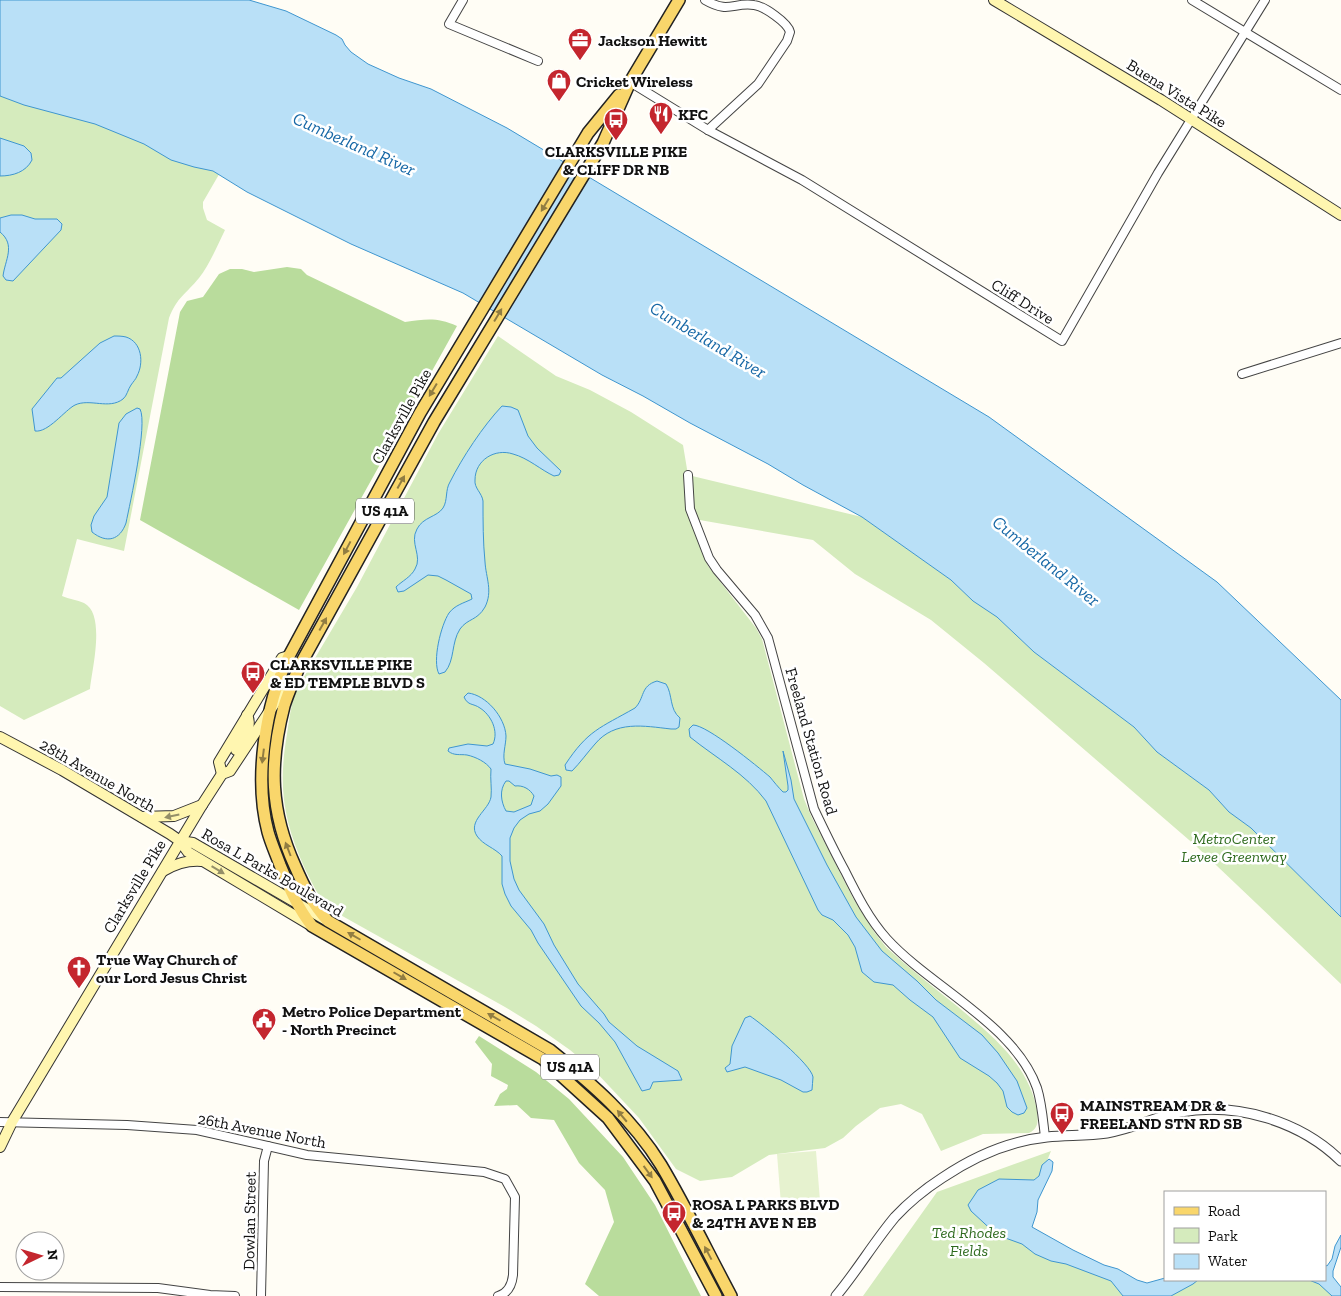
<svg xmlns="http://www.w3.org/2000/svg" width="1341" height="1296" viewBox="0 0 1341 1296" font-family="'Zilla Slab',serif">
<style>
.green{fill:#d5ebbd}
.forest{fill:#b9dc9c}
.pitch{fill:#e6f2cf}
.water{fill:#b9e0f7;stroke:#3f96cf;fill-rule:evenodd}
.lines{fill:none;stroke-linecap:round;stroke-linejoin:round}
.minor-casing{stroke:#444;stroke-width:10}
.tertiary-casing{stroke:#444;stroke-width:11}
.secondary-casing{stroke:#333;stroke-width:12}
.primary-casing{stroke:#222;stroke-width:14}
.minor{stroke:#fff;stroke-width:8}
.tertiary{stroke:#fff;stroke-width:9}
.secondary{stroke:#fff6b0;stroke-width:10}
.primary{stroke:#f9d66b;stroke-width:11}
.oneway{fill:#917d42}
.oneway2{fill:#948f68}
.labels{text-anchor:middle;stroke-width:5;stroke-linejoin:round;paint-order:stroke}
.shield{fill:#fff;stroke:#585858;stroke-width:1}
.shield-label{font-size:15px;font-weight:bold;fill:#111}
.poi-label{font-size:16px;font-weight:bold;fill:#111;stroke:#fff;text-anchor:start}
.street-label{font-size:16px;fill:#111;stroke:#fff}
.park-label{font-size:16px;font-style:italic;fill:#2f6b1f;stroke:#fff}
.water-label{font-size:18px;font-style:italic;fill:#1768a6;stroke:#fff}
</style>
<rect width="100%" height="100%" fill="#fffdf5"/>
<!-- green -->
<g class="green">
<path d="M 0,86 L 225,164 L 203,202 L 203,208 L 207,220 L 225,230 C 217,246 210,264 199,278 C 186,294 177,297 169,318 L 124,551 L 77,539 L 62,596 C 69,599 77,600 84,603 C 106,614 92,669 90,689 L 24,720 L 0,706 Z"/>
<path d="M 498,336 L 556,376 L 590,390 L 631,412 L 683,445 L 688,475 L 862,517 L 951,580 L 973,601 L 997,617 L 1034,652 L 1134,727 L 1157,752 L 1209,790 L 1229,812 L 1251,828 L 1341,917 L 1341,984 L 1196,846 L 984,663 L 931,620 L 855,574 L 813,540 L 694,519 L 708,566 L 756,628 L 762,639 L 804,799 L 812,818 L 853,898 L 875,933 L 886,947 C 909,968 933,987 957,1006 C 991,1035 1029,1064 1037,1111 C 1038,1121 1039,1128 1029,1133 L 983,1134 L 941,1151 L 922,1114 L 901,1104 L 880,1108 L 856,1126 L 843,1138 L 825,1148 L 769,1155 L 732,1177 L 700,1181 L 676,1169 L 639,1118 L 594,1070 L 570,1050 L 536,1026 L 505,1007 L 328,908 C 318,896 312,883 305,869 C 283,820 278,786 287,734 C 289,720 291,706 295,692 L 357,587 L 438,434 Z"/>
<path d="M 1051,1151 L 1021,1225 L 1142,1291 L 1174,1280 L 1324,1280 L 1338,1296 L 863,1296 L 937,1192 Z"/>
</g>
<!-- forest -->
<g class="forest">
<path d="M 287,267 L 301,269 L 307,275 L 405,322 C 426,319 437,317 457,326 L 299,610 L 140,520 L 180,312 L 187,301 L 203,297 L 219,274 L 230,269 L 242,269 L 254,272 Z"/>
<path d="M 479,1036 L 536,1072 L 569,1099 L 623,1157 L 655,1205 L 701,1296 L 599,1296 L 585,1284 L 614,1222 L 605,1190 L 579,1163 L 554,1120 L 531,1118 L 517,1105 L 494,1106 L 500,1094 L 507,1089 L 508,1085 L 491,1076 L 492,1064 L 475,1042 Z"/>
</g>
<!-- pitch -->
<path class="pitch" d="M 816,1151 L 820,1201 L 781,1204 L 777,1154 Z"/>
<!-- water -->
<g class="water">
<path d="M 0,0 L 249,0 L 286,11 L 336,35 L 342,39 L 345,45 L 351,52 L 368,64 L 399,78 L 431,89 L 507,128 L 989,417 L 1217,582 L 1341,700 L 1341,917 L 1251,828 L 1229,812 L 1209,790 L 1157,752 L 1134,727 L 1034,652 L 997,617 L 973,601 L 951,580 L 862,517 L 803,485 L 768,464 L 690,423 L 643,396 L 602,375 L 463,293 L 351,244 L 247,192 L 213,171 L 194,167 L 171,160 L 144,144 L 95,124 L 24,105 L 0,96 Z"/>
<path d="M 0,138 L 24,146 L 31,153 L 32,160 C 26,172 13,176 0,176 Z"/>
<path d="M 11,215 L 22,215 L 35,219 L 57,219 L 62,224 L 61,230 L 13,281 L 6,280 L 3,276 C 5,260 16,245 0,232 L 0,218 Z"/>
<path d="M 114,336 C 118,336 122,336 126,337 C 142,342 144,363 137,376 C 136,379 133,382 131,385 C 128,389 127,396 123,399 C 109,410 90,398 75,405 C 65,410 48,433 35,431 L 32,409 L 57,378 L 61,378 L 100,343 Z"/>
<path d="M 502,406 L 511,407 L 518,410 L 528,436 L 537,448 L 561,471 L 559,475 L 554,476 C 541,470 528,458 513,454 C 495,448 475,460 475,480 C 474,488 482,493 483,501 C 483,521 483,542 485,562 C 486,578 493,591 485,607 C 477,621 468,618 460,629 C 451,643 455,660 445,672 L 439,674 C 432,661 441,625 449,613 C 455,605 464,603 472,599 L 471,594 L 446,580 L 438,576 L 428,575 L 404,591 L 398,592 L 396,587 C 402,581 411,577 415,569 C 423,556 409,543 417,529 C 423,517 437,517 443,508 C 448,500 445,490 450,482 C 462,458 483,426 502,406 Z"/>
<path d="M 137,408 L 140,409 C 148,424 130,503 126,523 C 120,540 107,544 92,532 L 91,525 L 94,516 L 107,497 L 119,423 L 126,414 Z"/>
<path d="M 657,681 L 666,684 C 673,695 669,709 680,718 L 679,727 L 676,729 L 671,729 C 644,726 615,720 595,744 C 587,753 580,763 572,771 L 566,770 L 565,765 C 588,730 600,728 635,708 C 645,698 640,686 657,681 Z"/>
<path d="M 468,693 C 486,695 505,717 506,736 C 506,745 502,755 505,764 L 530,769 L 551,776 L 557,775 L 561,777 L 561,786 L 548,804 L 540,811 L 529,814 L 520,820 L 514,828 L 510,838 L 510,861 L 514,879 L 519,890 L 544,924 L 554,945 L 578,984 L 604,1014 L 609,1022 L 637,1046 L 678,1071 L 682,1080 L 653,1082 L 650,1089 L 642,1091 L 615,1042 L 599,1023 L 581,1006 L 538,943 L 531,930 L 511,906 L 505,894 L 502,884 L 502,856 C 495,848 483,845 477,836 C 467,821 489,810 491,797 C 492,788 490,779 491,769 C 486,762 476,757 467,755 C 460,754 454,756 448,751 L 449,748 L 468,744 L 487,746 L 493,744 C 499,731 491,715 480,708 C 473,703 468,706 464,697 ZM 506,781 L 509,781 L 515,786 C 523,785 530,789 534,796 L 531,805 L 514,812 L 506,811 C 501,802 499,790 506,781 Z"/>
<path d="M 693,725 C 707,725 757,766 770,777 C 774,782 778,787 783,792 L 786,792 L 788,790 L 788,786 L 783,751 L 791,780 L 794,799 L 827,865 L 856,917 L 882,951 L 917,981 L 936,1000 L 982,1035 L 998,1053 L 1017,1081 L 1027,1108 L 1024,1113 L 1018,1115 L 1012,1112 L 1007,1107 L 1003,1091 L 997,1083 L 989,1076 L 960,1058 L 933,1017 L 910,1000 L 893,985 L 874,982 L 862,972 L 855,947 L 848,935 L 833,920 L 822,915 L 818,910 L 766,801 C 746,774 716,758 690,737 L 689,729 Z"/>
<path d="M 750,1016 C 762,1024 811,1064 813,1077 C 813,1081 812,1086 812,1090 L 807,1092 L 803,1092 L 781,1080 L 745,1067 L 727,1072 L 725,1068 L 730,1064 L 732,1046 L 745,1018 Z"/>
<path d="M 1049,1159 L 1053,1162 L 1052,1171 L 1038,1200 L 1037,1212 L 1032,1227 L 1073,1250 L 1104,1265 L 1118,1269 L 1137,1280 L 1147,1283 L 1165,1278 L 1165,1280 L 1198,1280 L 1193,1284 L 1171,1296 L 1123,1296 L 1111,1281 L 1066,1264 L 1051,1261 L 1035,1254 L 1022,1244 L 997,1235 L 971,1211 L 968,1205 L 978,1190 L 999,1179 L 1034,1180 L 1039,1176 L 1042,1165 Z"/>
<path d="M 1341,1235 L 1341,1247 L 1333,1271 L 1333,1277 L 1341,1287 L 1341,1296 L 1332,1296 L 1319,1284 L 1309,1280 L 1325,1280 L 1325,1265 L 1327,1266 L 1332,1259 L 1335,1246 Z"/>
</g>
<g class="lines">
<defs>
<g id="minor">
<path d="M 463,0 L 449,24 L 538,61"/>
<path d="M 705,0 C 729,14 733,2 754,5 C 764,6 788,23 790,32 L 787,41 L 758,84 L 708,130"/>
<path d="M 1192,0 L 1341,90"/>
<path d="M 630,82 L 708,130 L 802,180 L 1062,341 L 1158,173 L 1265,0"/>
<path d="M 1242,374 L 1341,343"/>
<path d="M 688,475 L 690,509 L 709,558 L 717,570 L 755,615 L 768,638 L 814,809 C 824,830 834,851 845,871 C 857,895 869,919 887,939 C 931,987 1015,1025 1037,1088 C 1042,1104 1043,1121 1045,1137"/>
<path d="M 0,1122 L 127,1125 L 197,1130 L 307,1155 L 484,1172 L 505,1179 L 515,1197 L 513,1275 C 512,1284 509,1293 498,1296"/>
<path d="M 0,1287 L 158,1288 L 210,1295 L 235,1296"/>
<path d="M 261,1296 L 264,1161 L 268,1146"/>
</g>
<path id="tertiary" d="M 836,1296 C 857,1271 874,1242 895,1217 C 909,1202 925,1189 942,1178 C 973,1157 1009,1141 1047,1137 C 1067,1135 1087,1136 1107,1133 C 1132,1129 1155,1117 1180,1112 C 1237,1102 1300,1121 1341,1161"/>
<g id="secondary">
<path d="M 994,0 L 1161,100 L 1341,215"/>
<path d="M 0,737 L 62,770 L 170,834 L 180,841 L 188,852 L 312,926"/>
<path d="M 236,750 C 243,738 253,728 247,715"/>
<path d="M 222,774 L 219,762 L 282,658 L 289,656"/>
<path d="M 142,817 L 174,816 L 202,805"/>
<path d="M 180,841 L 193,843 L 326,920"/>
<path d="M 163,871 C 175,864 187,860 201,861"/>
<path d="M 0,1147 L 12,1122 L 202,805 L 222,774 L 230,771 L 290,680"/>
</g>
<g id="primary">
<path d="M 679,0 L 630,82 L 603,143 L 434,422 L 299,667 C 294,680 288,693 284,706 C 269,764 270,811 295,866 C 304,887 313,905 328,921 L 550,1050 C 591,1083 633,1119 661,1165 C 686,1207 708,1253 731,1296"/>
<path d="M 619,95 L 588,133 L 420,413 L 289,656 C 265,705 254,779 268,832 C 271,843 276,854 280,865 C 289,887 297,907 312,926 L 543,1059 L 608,1118 L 655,1181 L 716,1296"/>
</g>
</defs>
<!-- minor casing -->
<use href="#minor" class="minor-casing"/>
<!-- tertiary casing -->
<use href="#tertiary" class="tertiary-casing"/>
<!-- secondary casing -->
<use href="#secondary" class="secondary-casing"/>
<!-- primary casing -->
<use href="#primary" class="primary-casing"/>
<!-- minor -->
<use href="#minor" class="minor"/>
<!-- tertiary -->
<use href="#tertiary" class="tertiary"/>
<!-- secondary -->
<use href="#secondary" class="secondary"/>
<!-- primary -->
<use href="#primary" class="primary"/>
</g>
<!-- one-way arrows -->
<defs><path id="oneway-solid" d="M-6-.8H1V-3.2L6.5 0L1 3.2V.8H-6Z" transform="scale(1.25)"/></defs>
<g class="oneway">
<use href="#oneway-solid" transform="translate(545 205) rotate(121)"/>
<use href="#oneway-solid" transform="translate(498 315) rotate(-59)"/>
<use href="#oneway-solid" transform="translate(433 390) rotate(121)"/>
<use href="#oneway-solid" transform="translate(401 482) rotate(-61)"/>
<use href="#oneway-solid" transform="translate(347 548) rotate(118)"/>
<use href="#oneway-solid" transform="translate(323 624) rotate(-61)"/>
<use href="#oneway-solid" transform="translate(263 756) rotate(97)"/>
<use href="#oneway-solid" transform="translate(288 849) rotate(-111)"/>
<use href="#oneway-solid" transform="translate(354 936) rotate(-150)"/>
<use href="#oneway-solid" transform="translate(400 976) rotate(30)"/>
<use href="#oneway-solid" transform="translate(494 1017) rotate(-150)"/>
<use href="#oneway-solid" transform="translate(622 1116) rotate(-130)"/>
<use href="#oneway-solid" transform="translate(648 1172) rotate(54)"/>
<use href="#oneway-solid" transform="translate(708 1253) rotate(-118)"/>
</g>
<g class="oneway2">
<use href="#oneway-solid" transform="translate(172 816) rotate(168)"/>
<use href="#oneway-solid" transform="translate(218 870) rotate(31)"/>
</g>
<!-- icons -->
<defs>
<symbol id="office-pin" viewBox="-11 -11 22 30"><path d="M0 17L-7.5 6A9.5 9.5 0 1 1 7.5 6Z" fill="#c4262e" stroke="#fff"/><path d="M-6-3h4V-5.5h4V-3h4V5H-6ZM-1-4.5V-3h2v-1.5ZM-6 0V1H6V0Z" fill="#fff"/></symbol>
<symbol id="shop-pin" viewBox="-11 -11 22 30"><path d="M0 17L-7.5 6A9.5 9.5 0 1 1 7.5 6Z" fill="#c4262e" stroke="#fff"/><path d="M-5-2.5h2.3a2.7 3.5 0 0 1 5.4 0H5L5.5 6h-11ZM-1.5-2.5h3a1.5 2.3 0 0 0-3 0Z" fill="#fff"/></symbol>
<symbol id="restaurant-pin" viewBox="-11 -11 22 30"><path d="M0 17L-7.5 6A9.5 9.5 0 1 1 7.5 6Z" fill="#c4262e" stroke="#fff"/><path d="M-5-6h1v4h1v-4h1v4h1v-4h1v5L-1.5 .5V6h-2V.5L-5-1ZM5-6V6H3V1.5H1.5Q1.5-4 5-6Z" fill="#fff"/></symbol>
<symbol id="bus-pin" viewBox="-11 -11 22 30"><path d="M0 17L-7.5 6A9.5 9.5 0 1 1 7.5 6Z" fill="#c4262e" stroke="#fff"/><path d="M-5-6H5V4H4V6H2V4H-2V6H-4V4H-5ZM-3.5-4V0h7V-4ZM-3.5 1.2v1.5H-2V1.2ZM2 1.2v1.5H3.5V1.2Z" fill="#fff"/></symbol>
<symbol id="church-pin" viewBox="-11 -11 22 30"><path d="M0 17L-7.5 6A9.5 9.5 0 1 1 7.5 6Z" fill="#c4262e" stroke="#fff"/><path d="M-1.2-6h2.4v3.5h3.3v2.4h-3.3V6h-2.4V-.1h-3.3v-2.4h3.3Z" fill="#fff"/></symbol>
<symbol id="civic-pin" viewBox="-11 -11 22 30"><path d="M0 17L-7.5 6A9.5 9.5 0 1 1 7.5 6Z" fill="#c4262e" stroke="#fff"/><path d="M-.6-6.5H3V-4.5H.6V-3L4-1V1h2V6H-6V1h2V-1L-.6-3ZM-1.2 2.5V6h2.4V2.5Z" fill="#fff"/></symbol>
</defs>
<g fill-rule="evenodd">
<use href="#office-pin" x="566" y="26" width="28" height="38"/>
<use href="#shop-pin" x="545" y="67" width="28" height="38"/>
<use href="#restaurant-pin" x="647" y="100" width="28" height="38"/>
<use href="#bus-pin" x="602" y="106" width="28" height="38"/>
<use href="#bus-pin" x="239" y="659" width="28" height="38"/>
<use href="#church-pin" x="65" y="954" width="28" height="38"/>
<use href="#civic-pin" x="250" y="1006" width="28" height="38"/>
<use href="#bus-pin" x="1048" y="1100" width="28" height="38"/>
<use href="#bus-pin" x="660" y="1199" width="28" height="38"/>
</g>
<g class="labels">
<!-- shield labels -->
<g class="shield">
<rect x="356" y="498.5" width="58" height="25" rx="4"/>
<rect x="541" y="1054.5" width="58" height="25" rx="4"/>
</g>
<g class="shield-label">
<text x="385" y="516">US 41A</text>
<text x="570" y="1072">US 41A</text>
</g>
<!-- poi labels -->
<g class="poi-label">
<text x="598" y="46">Jackson Hewitt</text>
<text x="576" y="87">Cricket Wireless</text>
<text x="678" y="120">KFC</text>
<text x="616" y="157" text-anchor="middle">CLARKSVILLE PIKE<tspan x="616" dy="18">&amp; CLIFF DR NB</tspan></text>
<text x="270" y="670">CLARKSVILLE PIKE<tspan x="270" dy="18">&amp; ED TEMPLE BLVD S</tspan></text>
<text x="96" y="965">True Way Church of<tspan x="96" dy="18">our Lord Jesus Christ</tspan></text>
<text x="282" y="1017">Metro Police Department<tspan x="282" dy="18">- North Precinct</tspan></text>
<text x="1080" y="1111">MAINSTREAM DR &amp;<tspan x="1080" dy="18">FREELAND STN RD SB</tspan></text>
<text x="692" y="1210">ROSA L PARKS BLVD<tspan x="692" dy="18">&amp; 24TH AVE N EB</tspan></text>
</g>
<!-- street labels -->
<g class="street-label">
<text transform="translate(1177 93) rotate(32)" y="6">Buena Vista Pike</text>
<text transform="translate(1023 301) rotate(32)" y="6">Cliff Drive</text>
<text transform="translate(401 416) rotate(-61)" y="6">Clarksville Pike</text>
<text transform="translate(812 741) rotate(74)" y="6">Freeland Station Road</text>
<text transform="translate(98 775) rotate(30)" y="6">28th Avenue North</text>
<text transform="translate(273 872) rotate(30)" y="6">Rosa L Parks Boulevard</text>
<text transform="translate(134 886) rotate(-59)" y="6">Clarksville Pike</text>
<text transform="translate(262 1130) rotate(11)" y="6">26th Avenue North</text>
<text transform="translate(249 1221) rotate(-89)" y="6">Dowlan Street</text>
</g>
<!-- park labels -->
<g class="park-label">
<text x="1234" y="844">MetroCenter<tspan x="1234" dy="18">Levee Greenway</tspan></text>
<text x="969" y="1238">Ted Rhodes<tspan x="969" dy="18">Fields</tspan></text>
</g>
<!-- water labels -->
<g class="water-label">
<text transform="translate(354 144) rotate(24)" y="6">Cumberland River</text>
<text transform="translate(708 340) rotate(31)" y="6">Cumberland River</text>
<text transform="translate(1046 561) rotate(39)" y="6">Cumberland River</text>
</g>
</g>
<!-- legend -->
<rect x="1164" y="1191" width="162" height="90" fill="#ffffff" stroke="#a0a0a0"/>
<rect x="1174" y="1207" width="25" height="8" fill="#f9d66b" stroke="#a0a0a0"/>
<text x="1208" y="1216" font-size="15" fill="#111111">Road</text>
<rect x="1174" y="1228" width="25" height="15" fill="#d5ebbd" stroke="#a0a0a0"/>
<text x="1208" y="1241" font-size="15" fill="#111111">Park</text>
<rect x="1174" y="1254" width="25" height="15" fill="#b9e0f7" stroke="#a0a0a0"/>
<text x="1208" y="1266" font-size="15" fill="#111111">Water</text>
<!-- north arrow -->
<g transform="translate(40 1256) rotate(85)"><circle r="24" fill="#ffffff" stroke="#a0a0a0"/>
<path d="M0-4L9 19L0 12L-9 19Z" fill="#c4262e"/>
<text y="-8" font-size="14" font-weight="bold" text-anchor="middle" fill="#111111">N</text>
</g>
</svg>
